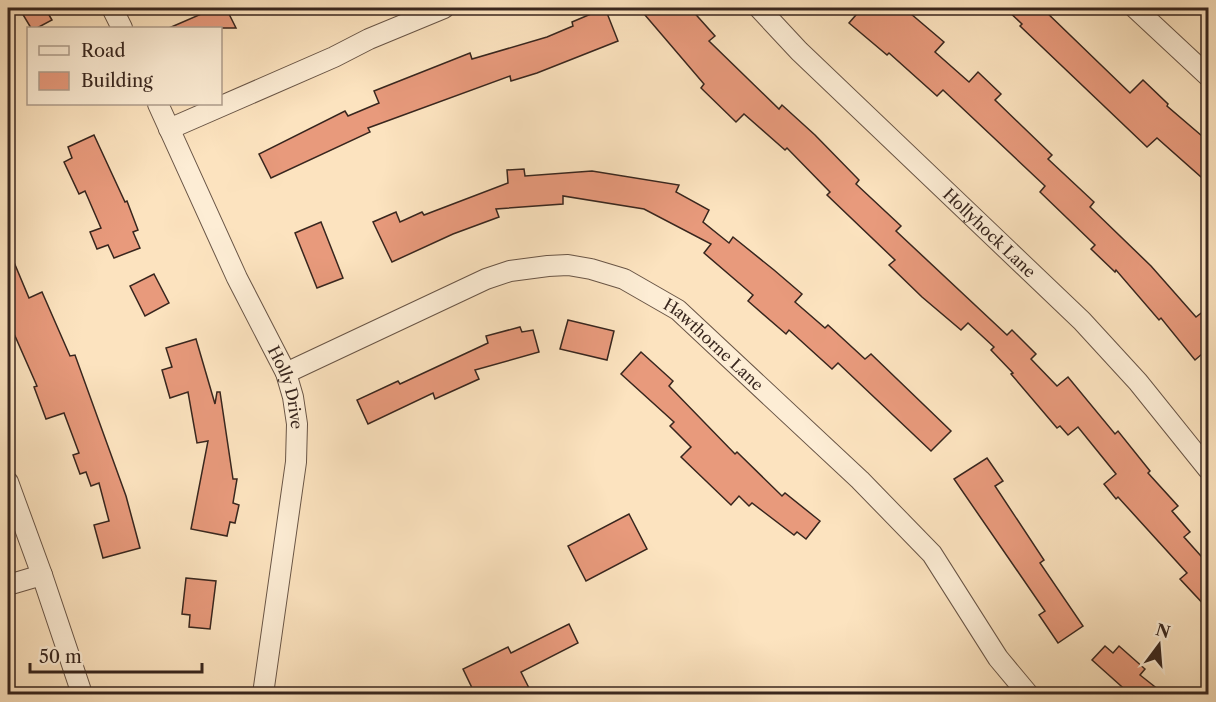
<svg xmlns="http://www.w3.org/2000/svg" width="1216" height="702" viewBox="0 0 1216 702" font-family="'Libre Caslon Text',serif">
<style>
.building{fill:#e89a7c;stroke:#38261e;stroke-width:1.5}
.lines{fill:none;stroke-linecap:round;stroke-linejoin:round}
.street-casing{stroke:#695546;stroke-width:22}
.street{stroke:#fdedd5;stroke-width:20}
.labels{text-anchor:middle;stroke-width:4.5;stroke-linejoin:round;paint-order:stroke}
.street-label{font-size:16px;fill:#38261e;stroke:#fdedd5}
</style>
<rect width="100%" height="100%" fill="#fce3bf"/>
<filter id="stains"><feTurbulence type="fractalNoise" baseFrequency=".00333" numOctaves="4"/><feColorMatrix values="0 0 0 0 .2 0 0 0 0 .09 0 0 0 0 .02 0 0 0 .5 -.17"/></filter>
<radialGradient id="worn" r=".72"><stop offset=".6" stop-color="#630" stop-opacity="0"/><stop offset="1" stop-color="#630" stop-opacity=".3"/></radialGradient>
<!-- building -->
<g class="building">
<path d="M 19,8 L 45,8 L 52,20 L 37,28 L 31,28 Z"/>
<path d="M 203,8 L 226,8 L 236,28 L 169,28 L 206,12 Z"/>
<path d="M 605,8 L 618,41 L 537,73 L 511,81 L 510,76 L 368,128 L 370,132 L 271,178 L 259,154 L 345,111 L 348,116 L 379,103 L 374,91 L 470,53 L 472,59 L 547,37 L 573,26 L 572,22 Z"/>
<path d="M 639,8 L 690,8 L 715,36 L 709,41 L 779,109 L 782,105 L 815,135 L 859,180 L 856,184 L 901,226 L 896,231 L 1007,335 L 1012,330 L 1036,354 L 1031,359 L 1057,386 L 1068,377 L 1115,434 L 1118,431 L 1150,471 L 1148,473 L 1178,506 L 1172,511 L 1190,532 L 1184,537 L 1209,565 L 1209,610 L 1180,579 L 1187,573 L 1118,497 L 1116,499 L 1104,484 L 1116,474 L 1078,427 L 1068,435 L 1060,426 L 1057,428 L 1011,374 L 1013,373 L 991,350 L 994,347 L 968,323 L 961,330 L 922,297 L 889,265 L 895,260 L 827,195 L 830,192 L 787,148 L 785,150 L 744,114 L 736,122 L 701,88 L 704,84 Z"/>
<path d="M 862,8 L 904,8 L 944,42 L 935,52 L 969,82 L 978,72 L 1001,94 L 995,100 L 1052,155 L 1048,159 L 1094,202 L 1090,207 L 1151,266 L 1196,317 L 1209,307 L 1209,348 L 1195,360 L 1161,318 L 1159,320 L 1116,270 L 1115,272 L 1091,249 L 1095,245 L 1040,192 L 1045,186 L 943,90 L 937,96 L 889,53 L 887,55 L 849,23 Z"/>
<path d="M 1005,8 L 1042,8 L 1130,93 L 1143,80 L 1168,104 L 1167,106 L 1209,142 L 1209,184 L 1157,138 L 1147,147 L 1020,26 L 1022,24 Z"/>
<path d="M 94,135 L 125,202 L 127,201 L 138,230 L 133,232 L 140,248 L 114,258 L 108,245 L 97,249 L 90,232 L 101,228 L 85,191 L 79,194 L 64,162 L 72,158 L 68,147 Z"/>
<path d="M 524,169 L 525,176 L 592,171 L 679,185 L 676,192 L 709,210 L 703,222 L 729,243 L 733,237 L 774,270 L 802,294 L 795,302 L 825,328 L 828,325 L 865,359 L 871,354 L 951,431 L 931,451 L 838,363 L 832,369 L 789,330 L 786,334 L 748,301 L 753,295 L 704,253 L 711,244 L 644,209 L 563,196 L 563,204 L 496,209 L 499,217 L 453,234 L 392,262 L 373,222 L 396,212 L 400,222 L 422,212 L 424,215 L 508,183 L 507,170 Z"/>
<path d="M 321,222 L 343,278 L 317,288 L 295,233 Z"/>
<path d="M 8,248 L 29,298 L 42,292 L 70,356 L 75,355 L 126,496 L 140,548 L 103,558 L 94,525 L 109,521 L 99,483 L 91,486 L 86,472 L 80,474 L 73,455 L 79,453 L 64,413 L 46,419 L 34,387 L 37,386 L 8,320 Z"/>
<path d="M 154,274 L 169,303 L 145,316 L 130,286 Z"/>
<path d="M 568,320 L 614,331 L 607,360 L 560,349 Z"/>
<path d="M 520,327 L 522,332 L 533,330 L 539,352 L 475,370 L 479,379 L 435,399 L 433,393 L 368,424 L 357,400 L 398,381 L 400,384 L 488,343 L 486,336 Z"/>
<path d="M 196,339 L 215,404 L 217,392 L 220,392 L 233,479 L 237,479 L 233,503 L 239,505 L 235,523 L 230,522 L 227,536 L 191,529 L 208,441 L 197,443 L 188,392 L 170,398 L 162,370 L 172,367 L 166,348 Z"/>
<path d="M 641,352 L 673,381 L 669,386 L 735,454 L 737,452 L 782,496 L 785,493 L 820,521 L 806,539 L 797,532 L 794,535 L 752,503 L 749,506 L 739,496 L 731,505 L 681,457 L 691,447 L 670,426 L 674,422 L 621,374 Z"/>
<path d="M 987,458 L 1003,481 L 995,486 L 1044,560 L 1040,563 L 1083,626 L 1058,643 L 1039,615 L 1045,611 L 954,479 Z"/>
<path d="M 629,514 L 647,549 L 586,581 L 568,546 Z"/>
<path d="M 186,578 L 216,581 L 210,629 L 189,627 L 190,615 L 182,614 Z"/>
<path d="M 569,624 L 578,643 L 521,672 L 532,694 L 475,694 L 463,669 L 508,647 L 511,653 Z"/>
<path d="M 1105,646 L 1113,653 L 1119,646 L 1145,669 L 1140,675 L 1164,694 L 1130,694 L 1092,660 Z"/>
</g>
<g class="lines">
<defs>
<g id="street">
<path d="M 112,8 L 122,28"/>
<path id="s1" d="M 759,8 L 799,51 L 1082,321 L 1138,382 L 1208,469"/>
<path d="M 1135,8 L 1208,76"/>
<path id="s2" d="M 158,104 L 237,278 L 286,373 L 293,397 L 297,424 L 296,462 L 263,694"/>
<path d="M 169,129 L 334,57 L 369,39 L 444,8"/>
<path id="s3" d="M 286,373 L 486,279 L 510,271 L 548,266 L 568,265 L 591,269 L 624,279 L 678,310 L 860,480 L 932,554 L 998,658 L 1028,694"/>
<path d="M 8,482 L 42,575 L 82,694"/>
<path d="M 8,585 L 42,575"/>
</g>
</defs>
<!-- street casing -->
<use href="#street" class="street-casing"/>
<!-- street -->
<use href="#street" class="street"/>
</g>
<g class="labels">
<!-- street labels -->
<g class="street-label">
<text dy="6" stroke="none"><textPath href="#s1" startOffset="322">Hollyhock Lane</textPath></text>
<text dy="6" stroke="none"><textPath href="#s3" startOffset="474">Hawthorne Lane</textPath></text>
<text dy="6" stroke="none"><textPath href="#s2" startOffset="312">Holly Drive</textPath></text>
</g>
</g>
<!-- margin -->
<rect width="1216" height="702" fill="none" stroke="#fce3bf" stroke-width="30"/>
<rect x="9" y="9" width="1198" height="684" fill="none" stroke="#38261e" stroke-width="3"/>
<rect x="15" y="15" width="1186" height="672" fill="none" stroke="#38261e" stroke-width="1.5"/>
<!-- legend -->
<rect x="27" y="27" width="195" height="78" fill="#fdedd5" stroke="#ae9d8c" stroke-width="1.5"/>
<rect x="39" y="46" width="30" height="9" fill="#fdedd5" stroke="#ae9d8c" stroke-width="1.5"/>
<text x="81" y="57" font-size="18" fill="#38261e">Road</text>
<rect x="39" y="72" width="30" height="18" fill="#e89a7c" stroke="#ae9d8c" stroke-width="1.5"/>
<text x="81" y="87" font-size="18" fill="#38261e">Building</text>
<!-- north arrow -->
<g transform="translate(1159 645) rotate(16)" stroke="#fdedd5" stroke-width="4.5" paint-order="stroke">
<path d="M0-4.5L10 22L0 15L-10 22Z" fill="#38261e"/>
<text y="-9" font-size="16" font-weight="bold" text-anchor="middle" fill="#38261e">N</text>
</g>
<!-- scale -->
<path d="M30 663v9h172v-9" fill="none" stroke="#38261e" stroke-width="3"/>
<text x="39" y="663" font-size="18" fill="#38261e" stroke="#fdedd5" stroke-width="4.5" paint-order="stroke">50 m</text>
<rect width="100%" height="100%" filter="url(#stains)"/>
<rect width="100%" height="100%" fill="url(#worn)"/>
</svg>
